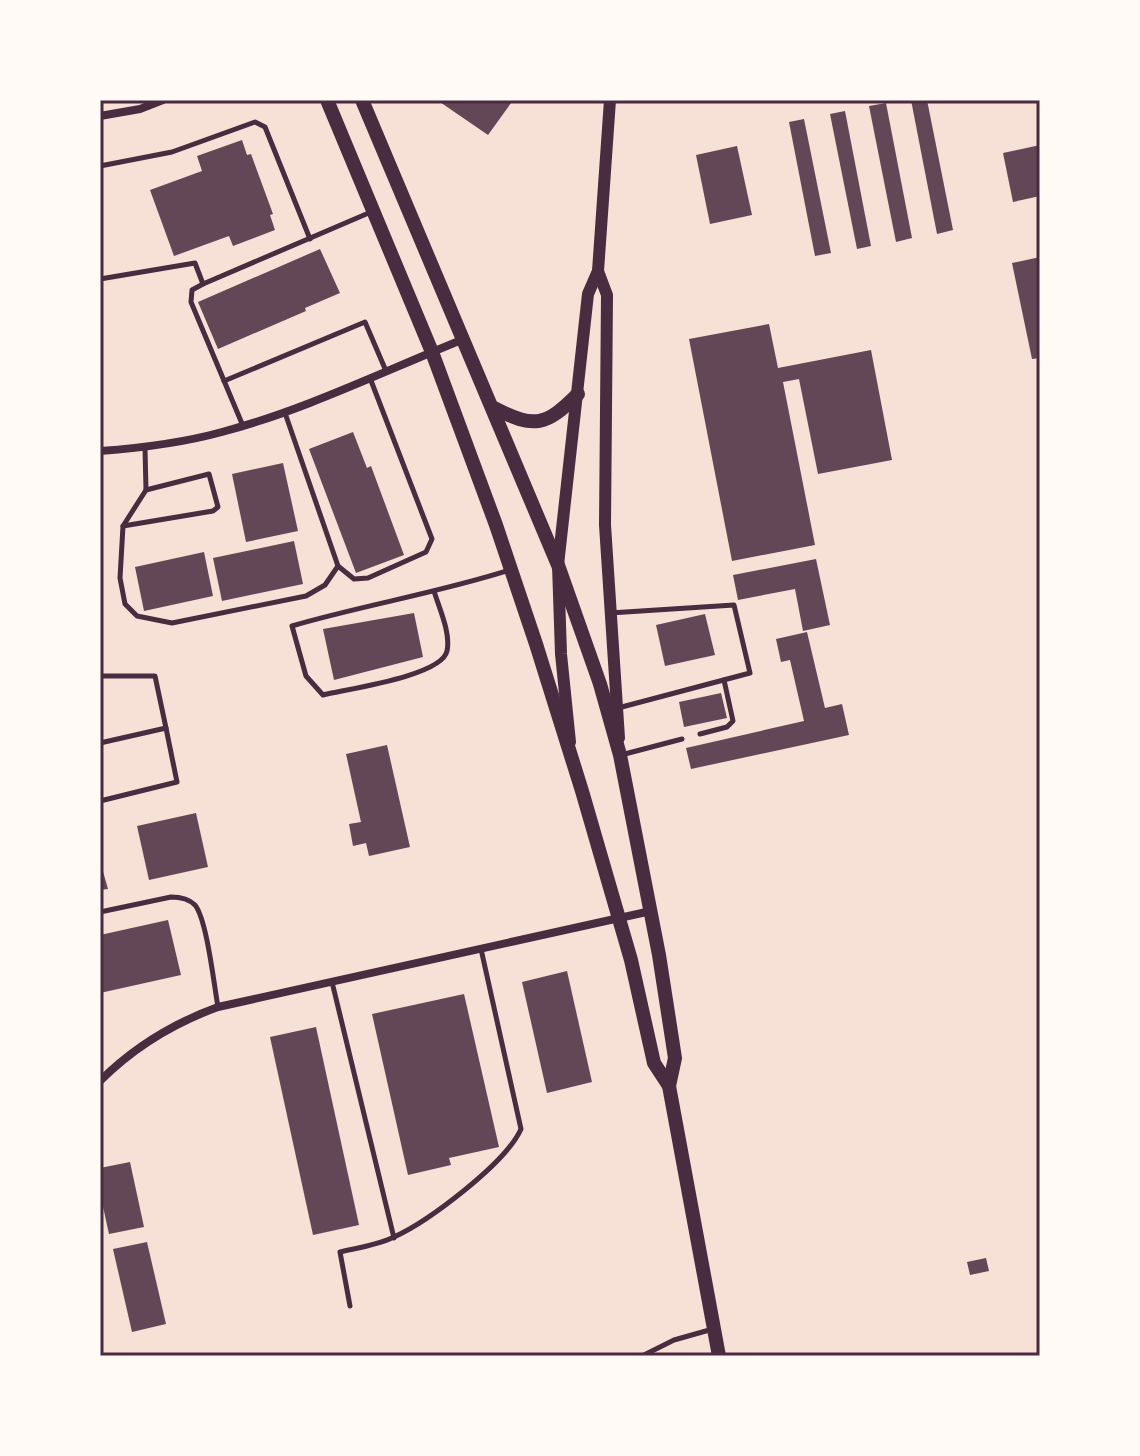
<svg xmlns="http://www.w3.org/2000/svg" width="1140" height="1456" viewBox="0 0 1140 1456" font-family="Jost,sans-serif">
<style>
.building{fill:#644757}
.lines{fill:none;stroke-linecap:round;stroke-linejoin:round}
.service{stroke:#4a2c40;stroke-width:5}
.minor{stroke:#4a2c40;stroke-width:8}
.tertiary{stroke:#4a2c40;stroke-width:12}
.primary{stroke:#4a2c40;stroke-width:14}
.neatline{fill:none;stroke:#4a2c40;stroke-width:3}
</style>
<rect width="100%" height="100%" fill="#f7e1d7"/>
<!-- building -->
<g class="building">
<path d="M 437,100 L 506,100 L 511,103 L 488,135 Z"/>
<path d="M 911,100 L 927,100 L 953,230 L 937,234 Z"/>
<path d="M 886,103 L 912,238 L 896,242 L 869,106 Z"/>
<path d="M 845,111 L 871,246 L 857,249 L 830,114 Z"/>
<path d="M 804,119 L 831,253 L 815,256 L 789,122 Z"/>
<path d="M 242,140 L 247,155 L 251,154 L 273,214 L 270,215 L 275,230 L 233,246 L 229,236 L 174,256 L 150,190 L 202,171 L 197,156 Z"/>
<path d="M 1040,145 L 1040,196 L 1013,202 L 1003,153 Z"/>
<path d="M 737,146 L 752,215 L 710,224 L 696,155 Z"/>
<path d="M 320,249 L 340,293 L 305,308 L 306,311 L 218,349 L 198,302 Z"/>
<path d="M 1040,257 L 1040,358 L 1032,359 L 1012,263 Z"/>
<path d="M 769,324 L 778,368 L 871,350 L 892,460 L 818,474 L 799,379 L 783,382 L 815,545 L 732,561 L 689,339 Z"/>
<path d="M 353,432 L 367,468 L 371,466 L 404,555 L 356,573 L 309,449 Z"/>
<path d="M 283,463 L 298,531 L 246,542 L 232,474 Z"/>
<path d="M 294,541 L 303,584 L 222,601 L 213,558 Z"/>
<path d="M 204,552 L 213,596 L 144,611 L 135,567 Z"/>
<path d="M 816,559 L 830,625 L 803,631 L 795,589 L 738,600 L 733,575 Z"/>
<path d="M 414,613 L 423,657 L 334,680 L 323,629 Z"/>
<path d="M 705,614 L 715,655 L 665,666 L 656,625 Z"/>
<path d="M 807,632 L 825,708 L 842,704 L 849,735 L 691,769 L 686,748 L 804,721 L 790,660 L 781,662 L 776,639 Z"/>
<path d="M 721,693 L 727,718 L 684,727 L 679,702 Z"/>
<path d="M 387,745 L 410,847 L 369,856 L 366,843 L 353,846 L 349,824 L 361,822 L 346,754 Z"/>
<path d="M 196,813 L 208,867 L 149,880 L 137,826 Z"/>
<path d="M 100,861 L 108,889 L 100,890 Z"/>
<path d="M 168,920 L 181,975 L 100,993 L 100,935 Z"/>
<path d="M 567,971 L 592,1082 L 547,1093 L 522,982 Z"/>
<path d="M 464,994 L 499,1147 L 449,1158 L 451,1165 L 408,1175 L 372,1014 Z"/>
<path d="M 316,1027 L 359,1225 L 313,1235 L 270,1037 Z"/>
<path d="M 130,1162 L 144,1227 L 109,1234 L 100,1193 L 100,1168 Z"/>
<path d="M 147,1242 L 166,1324 L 132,1332 L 113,1249 Z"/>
<path d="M 986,1258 L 989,1271 L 970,1275 L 967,1262 Z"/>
</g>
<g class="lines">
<!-- service -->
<g class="service">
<path d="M 100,166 L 172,152 L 255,122 L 265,127 L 310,239"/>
<path d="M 100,279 L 195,263 L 203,284 L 371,212"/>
<path d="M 203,284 L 192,290 L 191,302 L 243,426"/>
<path d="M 224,381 L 365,322 L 386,371"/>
<path d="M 145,448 L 146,490 L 123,526 L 120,578 L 125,604 L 137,616 L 172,623 L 306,596 L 325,585 L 338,566 L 285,413"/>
<path d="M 123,526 L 213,511 L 218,507 L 209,474 L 146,490"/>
<path d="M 338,566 L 354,579 L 368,578 L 426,552 L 432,539 L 370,378"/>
<path d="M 434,591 C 439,608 451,633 447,651 C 442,676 347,689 323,695 L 306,676 L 292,626 C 364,605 438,593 510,570"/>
<path d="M 610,613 L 734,605 L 750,673 L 618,708"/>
<path d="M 100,676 L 155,676 L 166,728"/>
<path d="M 700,734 L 727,727 L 733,721 L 724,680"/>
<path d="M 100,743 L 166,728 L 177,782 L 100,801"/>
<path d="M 621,755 L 682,739"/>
<path d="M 100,912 L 171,897 C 179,897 189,899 195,905 C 207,920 214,985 218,1007"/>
<path d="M 332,982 L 394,1238"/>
<path d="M 350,1306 L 340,1252 C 357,1248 378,1245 394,1237 C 429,1221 506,1163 521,1129 L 481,949"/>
<path d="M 642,1356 L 674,1340 L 713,1329"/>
</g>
<!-- minor -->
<g class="minor">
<path d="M 100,116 L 140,109 L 163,100"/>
<path d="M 100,451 C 141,448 182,443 222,432 C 305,410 384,371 464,339"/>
<path d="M 100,1081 C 134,1047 174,1023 218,1007 L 651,911"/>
</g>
<!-- tertiary -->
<g class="tertiary">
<path d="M 598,271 L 607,295 L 605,525 L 619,738"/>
<path d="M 570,742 L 561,654 L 558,565 L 588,294 L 598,271 L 610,100"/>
</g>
<!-- primary -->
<g class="primary">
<path d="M 327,100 L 432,352 L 496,525 L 536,644 L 582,791 L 631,960 L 654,1063 L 669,1086 L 719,1356"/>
<path d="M 362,100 L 558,565 L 600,684 L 620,755 L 659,955 L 675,1058 L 669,1086"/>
<path d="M 494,408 C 535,429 546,426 578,394"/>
</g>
</g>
<!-- border -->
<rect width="1140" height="1456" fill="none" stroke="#fffaf5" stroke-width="204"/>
<rect x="102" y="102" width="936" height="1252" class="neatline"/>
</svg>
